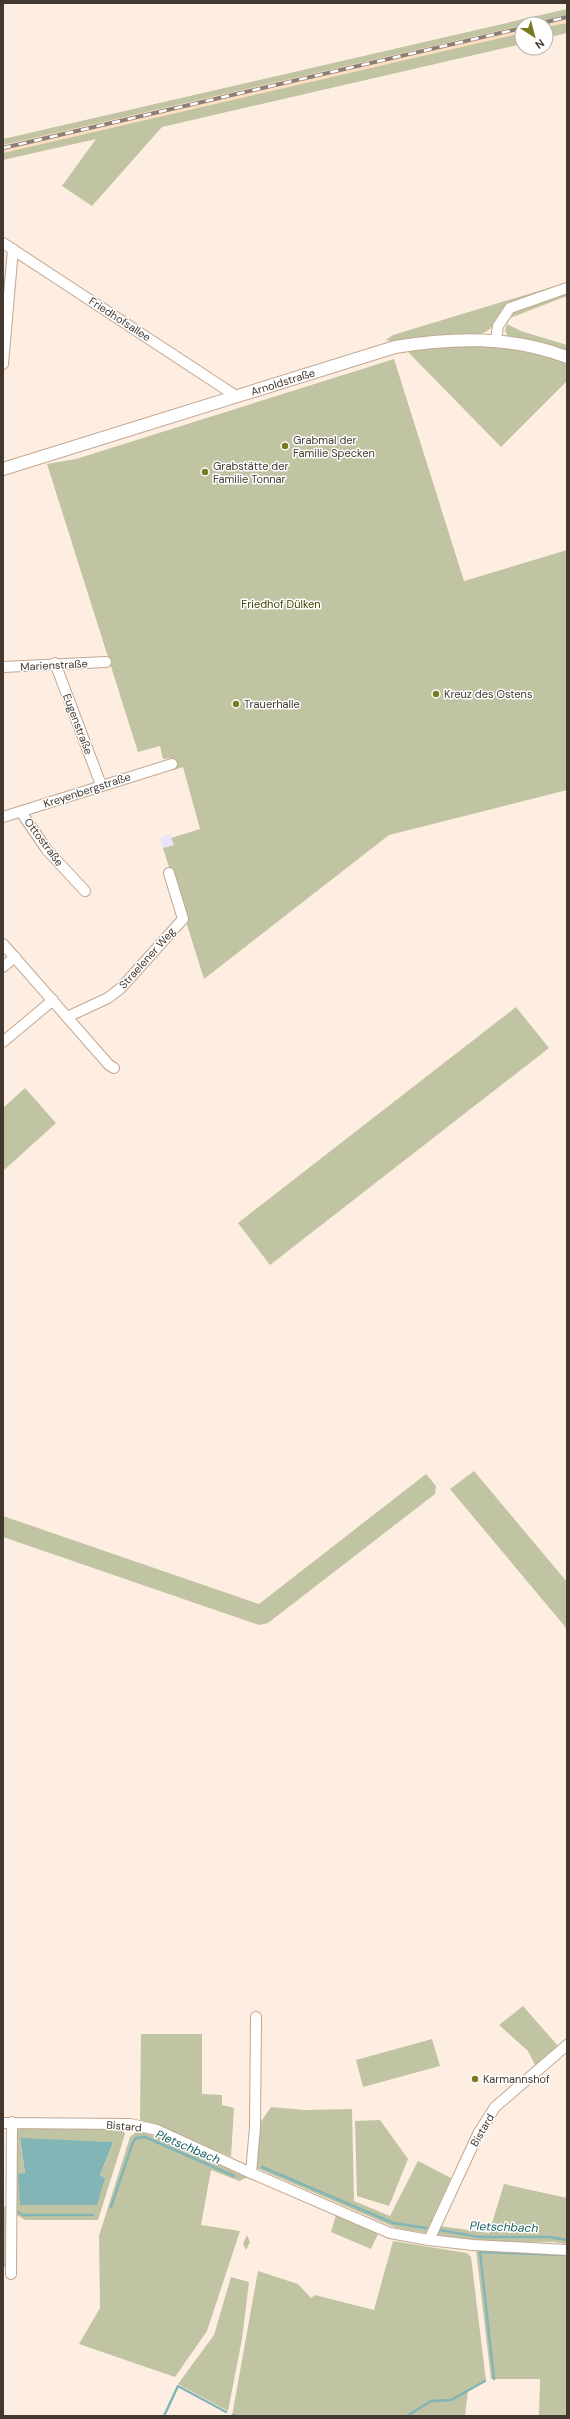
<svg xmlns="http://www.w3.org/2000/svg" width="570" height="2419" viewBox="0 0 570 2419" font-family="'DM Sans',sans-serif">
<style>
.built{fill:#feddc1}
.industrial{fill:#e8e4fa}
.green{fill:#c0c4a2;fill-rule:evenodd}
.water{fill:#83b5b7}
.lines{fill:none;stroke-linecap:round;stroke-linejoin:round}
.stream{stroke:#83b5b7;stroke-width:2.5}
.minor-casing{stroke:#c1a792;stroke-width:12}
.tertiary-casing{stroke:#c1a792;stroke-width:14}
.minor{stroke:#fff;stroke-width:10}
.tertiary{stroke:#fff;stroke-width:12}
.rail-casing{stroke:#8c7f75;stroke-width:4}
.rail{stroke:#fff;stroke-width:2.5;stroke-dasharray:8;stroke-linecap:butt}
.poi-dot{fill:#797a22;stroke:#fff;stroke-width:1.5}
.labels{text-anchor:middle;stroke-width:3;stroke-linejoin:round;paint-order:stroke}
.street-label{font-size:11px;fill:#42382f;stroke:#fff}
.poi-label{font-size:11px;fill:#42382f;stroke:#fff;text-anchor:start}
.park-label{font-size:11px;fill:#414400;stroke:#fff}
.water-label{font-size:12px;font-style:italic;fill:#1b5f62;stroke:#fff}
</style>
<rect width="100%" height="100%" fill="#feeee1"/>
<!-- built -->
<g class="built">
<path d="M 567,15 L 567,23 L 546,27 L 546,24 L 527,24 Z"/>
<path d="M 522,25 L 522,33 L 3,153 L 3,145 Z"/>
</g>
<!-- industrial -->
<path class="industrial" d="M 170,834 L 174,845 L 163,848 L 160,838 Z"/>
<!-- green -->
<g class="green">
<path d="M 567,9 L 567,15 L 3,145 L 3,139 Z"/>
<path d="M 567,23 L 567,33 L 546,38 L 546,27 Z"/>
<path d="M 522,33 L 522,44 L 162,127 L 92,206 L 62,186 L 96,139 L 3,160 L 3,153 Z"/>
<path d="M 555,286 C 544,298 524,297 510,304 C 499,311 497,325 487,331 C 471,340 417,340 396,342 L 386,340 L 393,335 Z"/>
<path d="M 567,292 L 567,296 L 510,318 L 507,324 L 521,331 L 567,345 L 567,353 L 508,337 L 505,330 L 507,324 L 503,322 L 509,313 Z"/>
<path d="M 495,344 L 531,351 L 567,362 L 567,381 L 501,447 L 408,352 L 414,348 Z"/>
<path d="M 394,359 L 464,581 L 567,550 L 567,790 L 389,835 L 204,979 L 163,848 L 174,845 L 171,838 L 200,829 L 183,767 L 174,770 L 171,758 L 163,759 L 160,746 L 138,752 L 47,464 L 76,459 Z"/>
<path d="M 516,1007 L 549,1048 L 270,1265 L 238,1223 Z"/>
<path d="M 25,1088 L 56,1123 L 3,1171 L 3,1108 Z"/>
<path d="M 474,1471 L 567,1582 L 567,1629 L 450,1489 Z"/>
<path d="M 426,1474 L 436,1486 L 435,1494 L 268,1623 L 259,1625 L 3,1537 L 3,1516 L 259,1604 Z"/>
<path d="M 523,2006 L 558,2046 L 535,2065 L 528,2051 L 499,2025 Z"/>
<path d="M 141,2034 L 202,2034 L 202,2094 L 222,2095 L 222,2105 L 234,2108 L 231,2157 L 158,2125 L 140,2120 Z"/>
<path d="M 432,2039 L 440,2066 L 363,2087 L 356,2060 Z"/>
<path d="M 271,2107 L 305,2110 L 352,2109 L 354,2201 L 390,2216 L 418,2161 L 451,2178 L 426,2233 L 396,2228 L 254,2167 L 258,2126 Z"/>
<path d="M 380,2120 L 408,2159 L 389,2206 L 357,2196 L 355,2121 Z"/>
<path d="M 20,2127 L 122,2128 L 125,2134 L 98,2220 L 25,2220 L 12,2212 L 14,2138 ZM 20,2139 L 113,2142 L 100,2177 L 105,2178 L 18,2174 L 25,2174 Z"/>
<path d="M 137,2131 L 155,2136 L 248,2177 L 239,2181 L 211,2170 L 201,2225 L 240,2231 L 207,2331 L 175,2377 L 79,2344 L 100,2308 L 99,2236 L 130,2137 Z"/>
<path d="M 504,2184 L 567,2198 L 567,2244 L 553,2242 L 480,2242 L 436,2235 L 440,2226 L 489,2233 Z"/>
<path d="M 7,2206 L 9,2267 L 3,2267 L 3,2207 Z"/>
<path d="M 336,2215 L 378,2234 L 371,2249 L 331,2232 Z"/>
<path d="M 247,2235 L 250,2242 L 246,2250 L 243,2244 Z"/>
<path d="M 393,2241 L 467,2253 L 471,2257 L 486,2381 L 468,2391 L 465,2416 L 232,2416 L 258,2271 L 298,2284 L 311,2298 L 315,2295 L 374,2310 Z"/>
<path d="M 476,2250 L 567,2253 L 567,2416 L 539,2416 L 540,2379 L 491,2379 Z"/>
<path d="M 231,2277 L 249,2282 L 242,2339 L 228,2411 L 178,2384 L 214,2335 Z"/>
</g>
<!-- water -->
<path class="water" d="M 20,2138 L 113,2142 L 100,2176 L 105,2178 L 97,2205 L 20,2205 L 18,2174 L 25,2173 Z"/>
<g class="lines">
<!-- stream -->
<g class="stream">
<path d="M 262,2167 L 393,2223 L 426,2228"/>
<path d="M 111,2207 L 133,2142 L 136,2138 L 145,2137 L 234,2176"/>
<path d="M 14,2210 L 23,2215 L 93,2215"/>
<path d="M 440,2230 L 479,2237 L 549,2237 L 567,2240"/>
<path d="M 494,2379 L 480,2252 L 567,2255"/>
<path d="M 233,2415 L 236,2416"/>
<path d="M 164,2416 L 178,2386 L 226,2412"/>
<path d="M 407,2416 L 431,2401 L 451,2400 L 485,2381"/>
</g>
<defs>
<g id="minor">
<path d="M 3,243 L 236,396"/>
<path d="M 496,340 L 498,326 L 510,308 L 567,288"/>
<path d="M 3,364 L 13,249"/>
<path d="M 55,663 L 101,785"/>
<path d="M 3,667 L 106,662"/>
<path d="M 21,812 L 47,850 L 85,891"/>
<path d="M 3,817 L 172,764"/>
<path d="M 3,944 L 109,1065 L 114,1068"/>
<path d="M 3,967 L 15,957"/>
<path d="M 67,1017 L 108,998 L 121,988 L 183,919 L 169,873"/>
<path d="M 3,1042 L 53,1000"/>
<path d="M 3,2123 L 130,2124 L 157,2130 L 251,2173 L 390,2233 L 429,2240 L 473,2245 L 567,2250"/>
<path d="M 251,2173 L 255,2127 L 256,2017"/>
<path d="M 429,2240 L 478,2134 L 495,2107 L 567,2045"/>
<path d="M 11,2274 L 12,2122"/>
</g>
<g id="tertiary">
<path id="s1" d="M 3,469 L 395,347 C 453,337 511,336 567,357"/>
</g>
</defs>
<!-- minor casing -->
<use href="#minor" class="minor-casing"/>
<!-- tertiary casing -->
<use href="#tertiary" class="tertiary-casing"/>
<!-- minor -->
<use href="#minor" class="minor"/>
<!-- tertiary -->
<use href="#tertiary" class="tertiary"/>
<defs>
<g id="rail">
<path d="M 538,24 L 567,17"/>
<path d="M 3,148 L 522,28"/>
</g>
</defs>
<!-- rail casing -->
<use href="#rail" class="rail-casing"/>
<!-- rail -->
<use href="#rail" class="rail"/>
</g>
<!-- markers -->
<g class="poi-dot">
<circle cx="285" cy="446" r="4"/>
<circle cx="205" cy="472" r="4"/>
<circle cx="436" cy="694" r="4"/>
<circle cx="236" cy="704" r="4"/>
<circle cx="475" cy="2079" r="4"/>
</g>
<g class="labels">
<!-- street labels -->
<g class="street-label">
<text transform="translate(120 319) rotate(33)" y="4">Friedhofsallee</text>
<text dy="4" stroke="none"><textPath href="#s1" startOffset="293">Arnoldstraße</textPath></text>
<text transform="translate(54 665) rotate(-3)" y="4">Marienstraße</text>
<text transform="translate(78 724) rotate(69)" y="4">Eugenstraße</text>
<text transform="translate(87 790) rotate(-18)" y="4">Kreyenbergstraße</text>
<text transform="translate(44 842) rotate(53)" y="4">Ottostraße</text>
<text transform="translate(147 958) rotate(-48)" y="4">Straelener Weg</text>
<text transform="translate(124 2126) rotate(5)" y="4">Bistard</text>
<text transform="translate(482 2130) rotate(-60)" y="4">Bistard</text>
</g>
<!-- poi labels -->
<g class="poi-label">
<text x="293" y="444">Grabmal der<tspan x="293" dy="13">Familie Specken</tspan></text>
<text x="213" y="470">Grabstätte der<tspan x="213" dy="13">Familie Tonnar</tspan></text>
<text x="444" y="698">Kreuz des Ostens</text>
<text x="244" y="708">Trauerhalle</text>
<text x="483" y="2083">Karmannshof</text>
</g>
<!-- park labels -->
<g class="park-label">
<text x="281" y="608">Friedhof Dülken</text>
</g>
<!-- water labels -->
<g class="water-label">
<text transform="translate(188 2147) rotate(23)" y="4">Pletschbach</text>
<text transform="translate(504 2227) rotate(2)" y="4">Pletschbach</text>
</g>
</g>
<!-- border -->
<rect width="570" height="2419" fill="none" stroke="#42382f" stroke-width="8"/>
<!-- north arrow -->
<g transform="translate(534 36) rotate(144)"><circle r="19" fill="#ffffff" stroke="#b3afac"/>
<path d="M0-3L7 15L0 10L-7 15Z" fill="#797a22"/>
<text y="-6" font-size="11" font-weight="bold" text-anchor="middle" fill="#42382f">N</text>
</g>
</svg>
